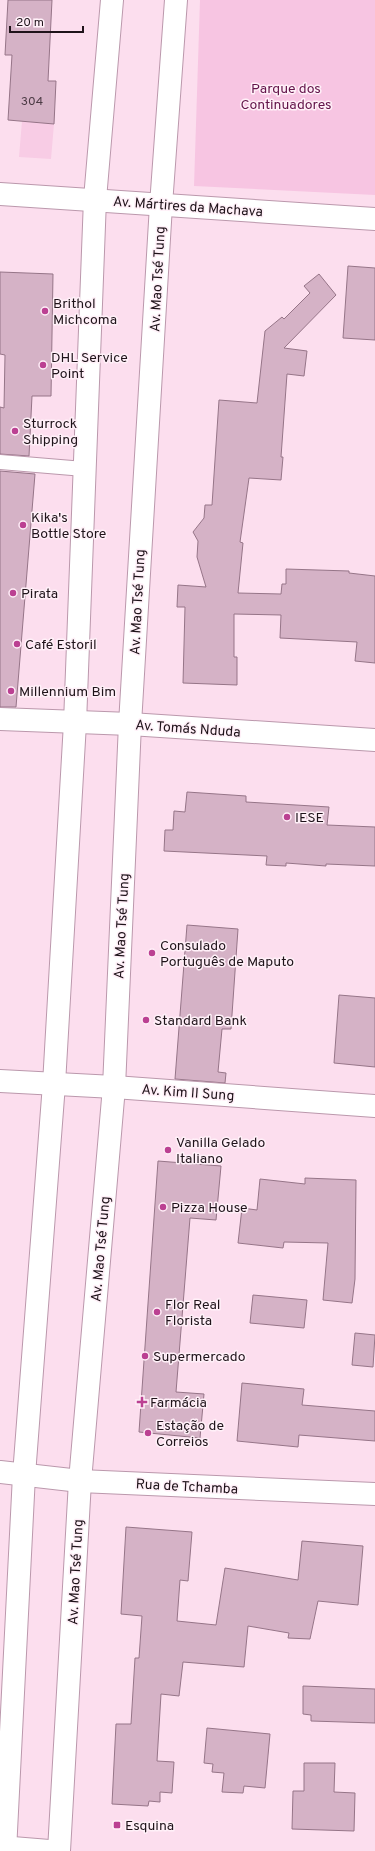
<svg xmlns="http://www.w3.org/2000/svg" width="375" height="1851" viewBox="0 0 375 1851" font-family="Overpass,sans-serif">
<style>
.built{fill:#f8cce5}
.green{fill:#f7c5e2}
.building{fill:#d5b2c6;stroke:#967588}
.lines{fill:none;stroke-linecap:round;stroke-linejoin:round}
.service-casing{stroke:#bb98ac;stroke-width:16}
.minor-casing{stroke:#bb98ac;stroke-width:24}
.tertiary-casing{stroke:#bb98ac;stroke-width:24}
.secondary-casing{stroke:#bb98ac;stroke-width:24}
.service{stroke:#fff;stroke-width:14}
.minor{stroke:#fff;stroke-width:22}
.tertiary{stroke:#fff;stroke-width:22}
.secondary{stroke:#fff;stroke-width:22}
.poi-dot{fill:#bb4092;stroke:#fff0f8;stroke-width:1.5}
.labels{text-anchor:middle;stroke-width:3;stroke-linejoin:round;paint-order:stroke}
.number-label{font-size:12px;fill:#4c3b45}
.park-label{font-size:14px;fill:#63134a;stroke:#fff0f8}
.street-label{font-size:14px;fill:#1f131a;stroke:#fff0f8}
.poi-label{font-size:14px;fill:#1f131a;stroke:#fff0f8;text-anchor:start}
</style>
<rect width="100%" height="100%" fill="#fcdeee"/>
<!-- built -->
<path class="built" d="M 22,121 L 54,124 L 51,159 L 19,157 Z"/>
<!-- green -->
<path class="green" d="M 200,0 L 375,0 L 375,195 L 194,186 Z"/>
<!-- building -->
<g class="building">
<path d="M 8,0 L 52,0 L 48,81 L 56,81 L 54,124 L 8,120 L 12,55 L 5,55 Z"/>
<path d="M 348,266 L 375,268 L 375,340 L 343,338 Z"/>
<path d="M 0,272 L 53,274 L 51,396 L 32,396 L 29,456 L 0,454 L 0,407 L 4,408 L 5,355 L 0,354 Z"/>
<path d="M 319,274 L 336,295 L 284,348 L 307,351 L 304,376 L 287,374 L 281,457 L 283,457 L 281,480 L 249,478 L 240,542 L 243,543 L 238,593 L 281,594 L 282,584 L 286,584 L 286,569 L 349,571 L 349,573 L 375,576 L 375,663 L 355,661 L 357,642 L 280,638 L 281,615 L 234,614 L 234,657 L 237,657 L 237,685 L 183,683 L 185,607 L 177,607 L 178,585 L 206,587 L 197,557 L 198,541 L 193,532 L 204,518 L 205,505 L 212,505 L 219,400 L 257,403 L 265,331 L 282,317 L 284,319 L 310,293 L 304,286 Z"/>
<path d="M 0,471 L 35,474 L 16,707 L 0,707 Z"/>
<path d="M 187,792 L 246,796 L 246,802 L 329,807 L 327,825 L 375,827 L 375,866 L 326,864 L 326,866 L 286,863 L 286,866 L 266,865 L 267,856 L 164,851 L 165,830 L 173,830 L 174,811 L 185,812 Z"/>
<path d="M 187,925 L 238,929 L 231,1029 L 222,1029 L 218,1072 L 226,1073 L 225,1083 L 175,1079 Z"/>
<path d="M 339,995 L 375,998 L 375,1067 L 334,1063 Z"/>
<path d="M 158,1161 L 221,1166 L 216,1220 L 190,1218 L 176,1392 L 204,1394 L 200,1438 L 139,1432 Z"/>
<path d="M 305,1178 L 356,1180 L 355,1279 L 352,1303 L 323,1300 L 328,1243 L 284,1242 L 283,1248 L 238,1243 L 242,1208 L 257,1210 L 260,1179 L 305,1184 Z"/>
<path d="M 253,1295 L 307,1300 L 304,1328 L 250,1323 Z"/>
<path d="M 355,1333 L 375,1335 L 373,1367 L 352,1365 Z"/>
<path d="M 242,1383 L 304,1389 L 302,1405 L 375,1411 L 375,1441 L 299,1435 L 298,1447 L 237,1441 Z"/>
<path d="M 126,1527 L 192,1532 L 188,1581 L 180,1580 L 177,1621 L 216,1625 L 225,1568 L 298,1580 L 302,1541 L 363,1546 L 358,1605 L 318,1601 L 310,1639 L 288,1638 L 289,1633 L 248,1626 L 244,1667 L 183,1662 L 179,1696 L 161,1694 L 157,1761 L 174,1762 L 172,1793 L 160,1792 L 160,1802 L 149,1801 L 148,1806 L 112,1804 L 116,1724 L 131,1724 L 135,1658 L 139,1658 L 142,1616 L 121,1614 Z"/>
<path d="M 303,1686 L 375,1689 L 375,1723 L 311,1721 L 311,1715 L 303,1714 Z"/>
<path d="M 207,1728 L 270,1734 L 265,1788 L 244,1786 L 243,1793 L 222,1792 L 224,1773 L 212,1772 L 213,1764 L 204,1763 Z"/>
<path d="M 304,1763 L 335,1763 L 334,1792 L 355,1793 L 354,1831 L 292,1829 L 293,1791 L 304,1791 Z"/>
</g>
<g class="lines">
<defs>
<path id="service" d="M 0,462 L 84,469"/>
<g id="minor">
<path d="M 0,194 L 375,219"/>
<path d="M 0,719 L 130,724 L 375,740"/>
<path d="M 114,1087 L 375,1106"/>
<path d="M 0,1472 L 80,1481 L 375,1494"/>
<path d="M 0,1847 L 49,1851"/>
</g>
<path id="tertiary" d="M 0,1081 L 114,1087"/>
<g id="secondary">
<path d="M 5,1851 L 24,1475 L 54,1084 L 75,723 L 95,199 L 112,0"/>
<path d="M 59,1851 L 80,1481 L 114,1087 L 130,724 L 161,205 L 176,0"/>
</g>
</defs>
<!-- service casing -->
<use href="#service" class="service-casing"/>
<!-- minor casing -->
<use href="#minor" class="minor-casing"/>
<!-- tertiary casing -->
<use href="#tertiary" class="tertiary-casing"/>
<!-- secondary casing -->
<use href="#secondary" class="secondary-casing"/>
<!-- service -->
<use href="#service" class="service"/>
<!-- minor -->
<use href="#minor" class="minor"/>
<!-- tertiary -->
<use href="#tertiary" class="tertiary"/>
<!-- secondary -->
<use href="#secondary" class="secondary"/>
</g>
<!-- markers -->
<g class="poi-dot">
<circle cx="45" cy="311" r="4"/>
<circle cx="43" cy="365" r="4"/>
<circle cx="15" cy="431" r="4"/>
<circle cx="23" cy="525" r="4"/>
<circle cx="13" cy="593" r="4"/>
<circle cx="17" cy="644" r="4"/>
<circle cx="11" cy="691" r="4"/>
<circle cx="287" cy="817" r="4"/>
<circle cx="152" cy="953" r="4"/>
<circle cx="146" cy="1020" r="4"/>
<circle cx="168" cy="1150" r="4"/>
<circle cx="163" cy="1207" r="4"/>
<circle cx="157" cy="1312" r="4"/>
<circle cx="145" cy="1356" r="4"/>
<path d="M140 1396h4v4h4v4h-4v4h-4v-4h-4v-4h4z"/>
<circle cx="148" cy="1433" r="4"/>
<rect x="113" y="1821" width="8" height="8" rx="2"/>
</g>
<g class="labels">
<!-- number labels -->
<g class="number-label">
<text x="32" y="105">304</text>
</g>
<!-- park labels -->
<g class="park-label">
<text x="286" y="93">Parque dos<tspan x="286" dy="16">Continuadores</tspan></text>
</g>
<!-- street labels -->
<g class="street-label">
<text transform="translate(188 206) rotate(4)" y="5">Av. Mártires da Machava</text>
<text transform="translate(157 279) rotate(-87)" y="5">Av. Mao Tsé Tung</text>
<text transform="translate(137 602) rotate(-87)" y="5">Av. Mao Tsé Tung</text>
<text transform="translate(188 728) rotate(4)" y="5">Av. Tomás Nduda</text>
<text transform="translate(121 926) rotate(-87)" y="5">Av. Mao Tsé Tung</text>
<text transform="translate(188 1092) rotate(4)" y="5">Av. Kim II Sung</text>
<text transform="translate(100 1249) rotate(-85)" y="5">Av. Mao Tsé Tung</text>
<text transform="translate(187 1486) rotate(3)" y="5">Rua de Tchamba</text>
<text transform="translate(75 1572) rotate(-87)" y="5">Av. Mao Tsé Tung</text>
</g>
<!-- poi labels -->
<g class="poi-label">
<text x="53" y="308">Brithol<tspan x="53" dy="16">Michcoma</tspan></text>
<text x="51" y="362">DHL Service<tspan x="51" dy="16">Point</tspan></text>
<text x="23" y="428">Sturrock<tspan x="23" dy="16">Shipping</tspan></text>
<text x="31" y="522">Kika's<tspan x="31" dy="16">Bottle Store</tspan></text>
<text x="21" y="598">Pirata</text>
<text x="25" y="649">Café Estoril</text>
<text x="19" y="696">Millennium Bim</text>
<text x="295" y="822">IESE</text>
<text x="160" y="950">Consulado<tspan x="160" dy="16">Português de Maputo</tspan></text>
<text x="154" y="1025">Standard Bank</text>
<text x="176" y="1147">Vanilla Gelado<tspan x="176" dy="16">Italiano</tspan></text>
<text x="171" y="1212">Pizza House</text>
<text x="165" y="1309">Flor Real<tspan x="165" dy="16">Florista</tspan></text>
<text x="153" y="1361">Supermercado</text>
<text x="150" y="1407">Farmácia</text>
<text x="156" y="1430">Estação de<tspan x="156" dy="16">Correios</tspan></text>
<text x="125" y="1830">Esquina</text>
</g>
</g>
<!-- scale -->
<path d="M10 26v6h73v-6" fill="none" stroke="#1f131a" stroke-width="2"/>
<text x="16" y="26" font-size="12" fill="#1f131a" stroke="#fff0f8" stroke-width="3" paint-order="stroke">20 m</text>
</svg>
